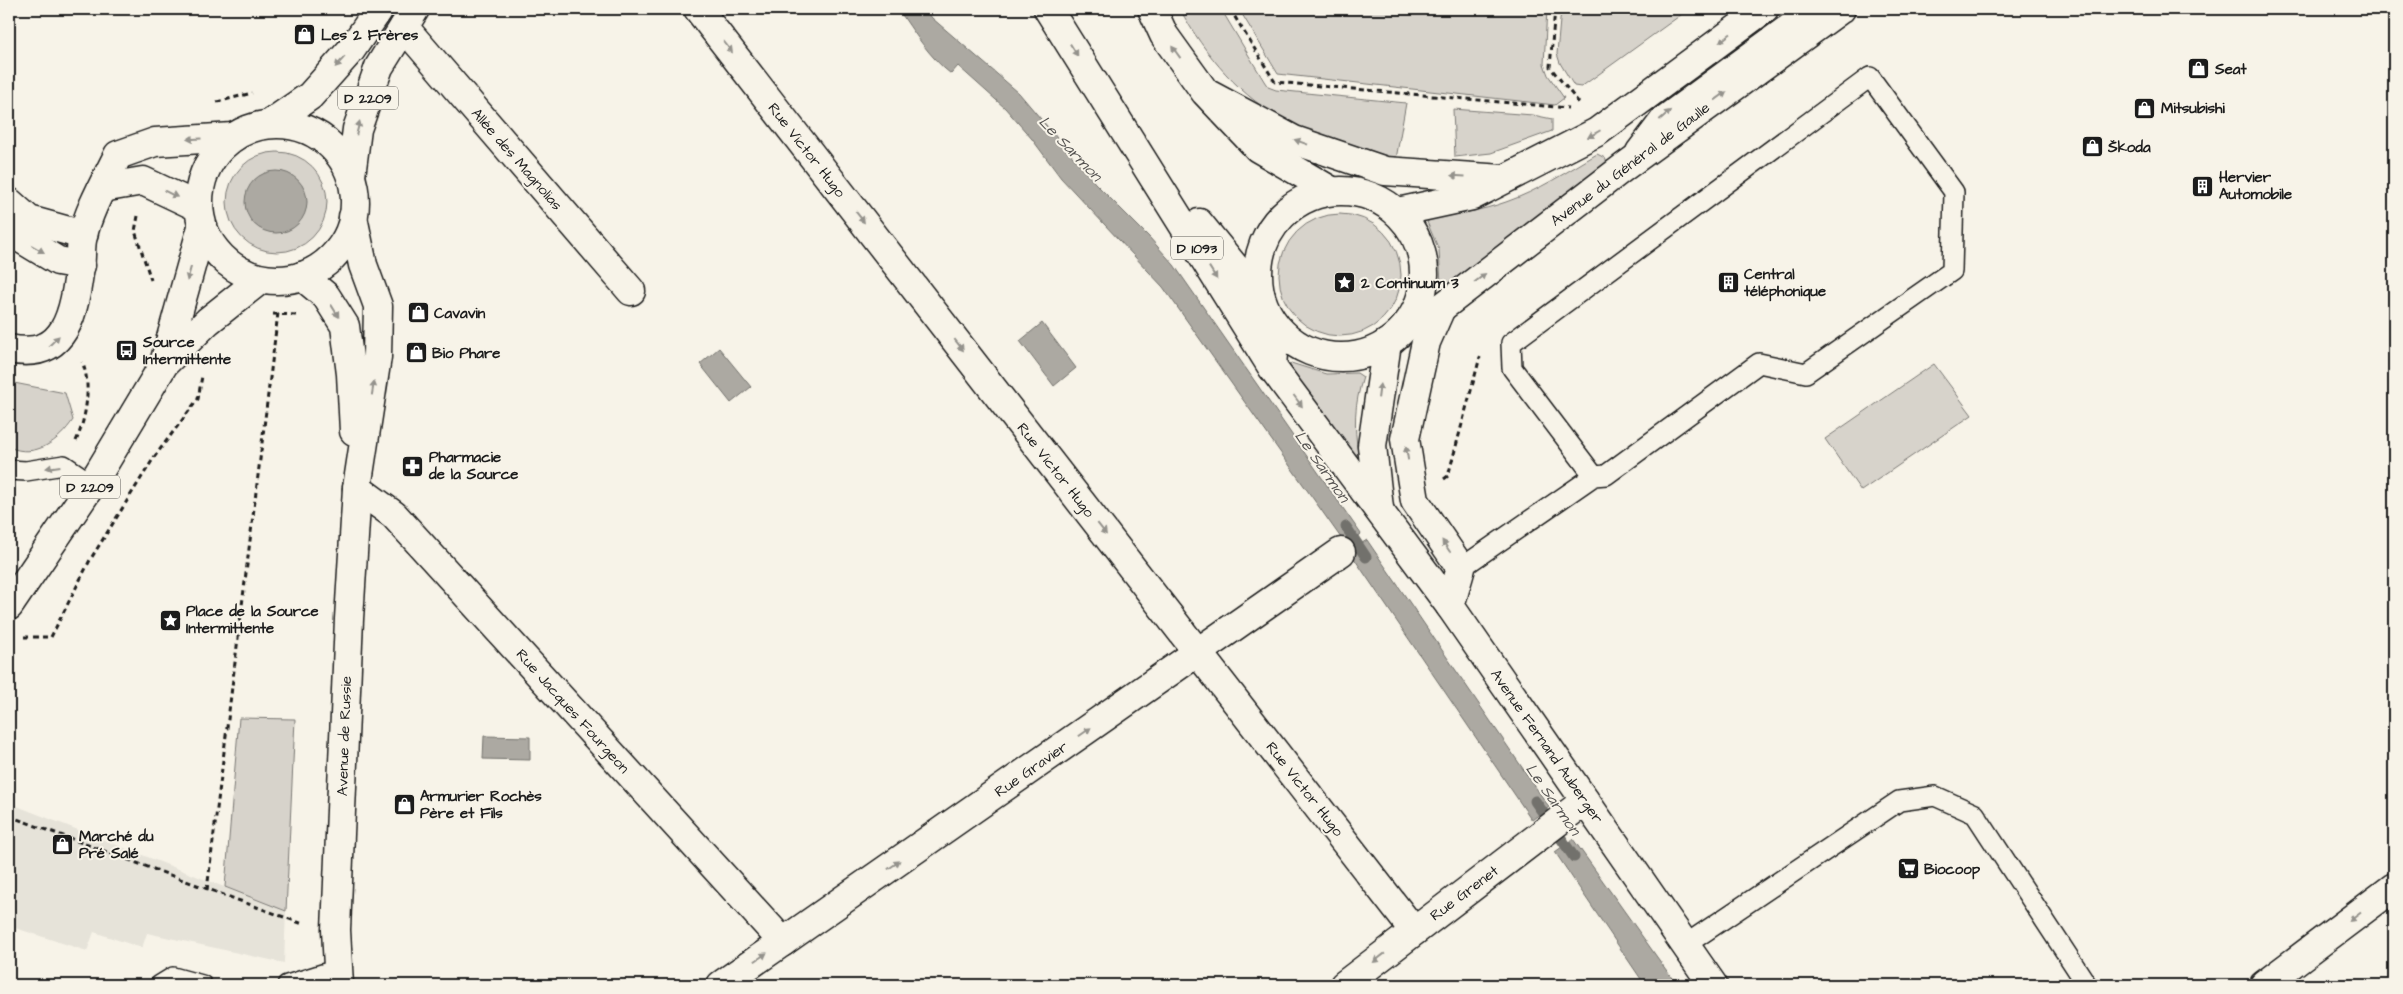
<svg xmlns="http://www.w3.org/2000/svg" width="2403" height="994" viewBox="0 0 2403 994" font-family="'Architects Daughter',sans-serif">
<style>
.built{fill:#e6e3d9}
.green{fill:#d7d3cb;stroke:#7a7874}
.water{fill:#aca9a2;stroke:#72716c}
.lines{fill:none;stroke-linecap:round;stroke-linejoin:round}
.stream{stroke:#72716c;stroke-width:11}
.service-casing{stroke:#1c1c1c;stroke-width:22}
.minor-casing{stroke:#1c1c1c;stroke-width:31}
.tertiary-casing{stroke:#1c1c1c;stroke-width:31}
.secondary-casing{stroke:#1c1c1c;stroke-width:31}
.primary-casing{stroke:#1c1c1c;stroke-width:31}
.path{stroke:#1c1c1c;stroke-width:3;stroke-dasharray:5 4;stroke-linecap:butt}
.service{stroke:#f7f3e8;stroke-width:19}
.minor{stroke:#f7f3e8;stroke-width:28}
.tertiary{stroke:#f7f3e8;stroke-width:28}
.secondary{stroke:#f7f3e8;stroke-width:28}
.primary{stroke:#f7f3e8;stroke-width:28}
.oneway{fill:#94928c}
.labels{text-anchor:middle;stroke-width:4;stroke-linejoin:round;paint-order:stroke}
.shield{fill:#f7f3e8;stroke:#5e5c59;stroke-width:1}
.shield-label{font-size:14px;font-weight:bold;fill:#1c1c1c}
.poi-label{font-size:15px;font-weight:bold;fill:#1c1c1c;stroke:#f7f3e8;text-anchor:start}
.street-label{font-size:15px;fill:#1c1c1c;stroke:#f7f3e8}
.water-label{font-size:16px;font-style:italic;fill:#565452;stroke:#f7f3e8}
</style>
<rect width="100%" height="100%" fill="#f7f3e8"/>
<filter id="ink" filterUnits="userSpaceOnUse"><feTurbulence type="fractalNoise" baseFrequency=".02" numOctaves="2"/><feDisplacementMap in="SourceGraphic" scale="10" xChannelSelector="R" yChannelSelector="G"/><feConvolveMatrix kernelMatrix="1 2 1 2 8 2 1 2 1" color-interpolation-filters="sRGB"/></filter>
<g filter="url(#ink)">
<!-- built -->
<path class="built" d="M 9,803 L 286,911 L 284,963 L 147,933 L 142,948 L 94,932 L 87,951 L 9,926 Z"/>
<!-- green -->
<g class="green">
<path d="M 1180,9 L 1221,9 L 1264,81 L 1268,87 L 1276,90 L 1406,103 L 1396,159 C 1373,155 1353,148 1331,139 C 1317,134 1302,130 1289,123 C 1242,99 1204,54 1180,9 Z"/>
<path d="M 1239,9 L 1547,9 L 1544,64 L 1548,75 L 1564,98 L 1555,105 L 1278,74 Z"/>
<path d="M 1561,9 L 1689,9 L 1581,87 L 1574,86 L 1560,63 L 1557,54 Z"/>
<path d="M 1453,109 L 1533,115 L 1552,119 L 1552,131 L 1491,153 L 1455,157 Z"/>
<circle cx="277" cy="202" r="50"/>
<path d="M 1597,154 L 1605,158 L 1607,163 L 1605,168 L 1445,286 L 1441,284 L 1439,250 L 1427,222 L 1431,219 C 1456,214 1481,211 1506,202 C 1538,191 1568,171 1597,154 Z"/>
<circle cx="1340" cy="275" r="61"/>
<path d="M 1291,363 L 1326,374 L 1357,373 L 1363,377 C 1354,406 1354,424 1358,454 L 1348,456 L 1288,370 Z"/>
<path d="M 1934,364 L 1972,415 L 1861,491 L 1825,439 Z"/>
<path d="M 9,382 L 65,393 L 73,420 C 59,441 35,459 9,447 Z"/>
<path d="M 239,718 L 295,719 L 286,911 L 225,887 Z"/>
</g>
<!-- water -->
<g class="water">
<path d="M 898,9 L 925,9 L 932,18 L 1019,93 L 1095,183 L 1149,237 L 1174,265 L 1361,534 L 1346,545 L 1163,287 L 1061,178 L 1032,139 L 1005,108 L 958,66 L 951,74 C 929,57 914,32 898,9 Z"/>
<circle cx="276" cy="202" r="31"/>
<path d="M 1042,323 L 1076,368 L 1054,386 L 1020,341 Z"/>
<path d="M 719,348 L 751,387 L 731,403 L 700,364 Z"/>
<path d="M 1367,540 L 1549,807 L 1532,820 L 1349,551 Z"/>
<path d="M 484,736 L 530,737 L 530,760 L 483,759 Z"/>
<path d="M 1573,839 L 1674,981 L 1675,985 L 1645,985 L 1555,852 Z"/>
</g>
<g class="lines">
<!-- stream -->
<g class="stream">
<path d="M 1346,527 L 1366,557"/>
<path d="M 1535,801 L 1574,857"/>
</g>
<defs>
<g id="service">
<path d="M 1636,150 L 1661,117 L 1808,9"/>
<path d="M 9,470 L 26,471 L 64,465 L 92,484"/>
<path d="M 1461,568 L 1594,476 L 1606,475 L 1759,363 L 1806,373 L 1952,271 L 1954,192 L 1870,77 L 1511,343 L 1512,368 L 1594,476"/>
<path d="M 1685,945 L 1899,801 L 1935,796 L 1975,814 L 2087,985"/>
<path d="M 160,985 L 173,977 L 202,985"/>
<path d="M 287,985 L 338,969"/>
</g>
<g id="minor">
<path d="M 698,9 L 1414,931"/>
<path d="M 404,27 L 631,291"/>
<path d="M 102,188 L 143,181 L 198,207"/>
<path d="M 9,202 L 29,220 L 83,235"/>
<path d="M 9,215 L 20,238 L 58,261 L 81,265"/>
<path d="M 9,349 C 67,361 74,312 80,266 C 82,256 80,245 83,236 C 88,211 107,178 118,155 L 155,142 L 233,137"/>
<path d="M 357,488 L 394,515 L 783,942"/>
<path d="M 721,985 L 1341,552"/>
<path d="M 1344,985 L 1585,801"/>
<path d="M 2264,985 L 2394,887"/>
</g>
<g id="tertiary">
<path d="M 302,276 L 326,296 L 345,326 L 351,374 L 354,431"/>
<path d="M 339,985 L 336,930 L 349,619 L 357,488 L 377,357 L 378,306 L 363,265 L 353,217"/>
</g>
<g id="secondary">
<path d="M 1210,95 L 1294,140 L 1385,171 L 1503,179"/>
<path d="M 1398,212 L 1472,196 L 1597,132 L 1764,9"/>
<path d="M 1441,308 L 1426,342 L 1405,439 L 1415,501 L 1461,568 L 1450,606"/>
<path d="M 1416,311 L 1441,308 L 1624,167 L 1841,9"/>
</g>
<g id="primary">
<path d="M 1048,9 L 1272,367"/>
<path d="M 1152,9 L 1164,35 L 1205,92 L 1258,148 L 1330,190"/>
<path d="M 271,123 L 310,96 L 351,50 L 379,9"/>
<circle cx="277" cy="202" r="78"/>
<path d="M 351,176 L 357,129 L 379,67 L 415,9"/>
<circle cx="1341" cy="274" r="83"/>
<path d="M 1199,223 L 1260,298"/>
<path d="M 1275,326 L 1272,367 L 1450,606 L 1713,985"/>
<path d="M 164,363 L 202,227"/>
<path d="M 1379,508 L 1372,446 L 1387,343"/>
<path d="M 9,606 L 92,484 L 164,364 L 208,321 L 261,279"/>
</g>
</defs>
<!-- service casing -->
<use href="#service" class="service-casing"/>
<!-- minor casing -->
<use href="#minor" class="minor-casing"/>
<!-- tertiary casing -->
<use href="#tertiary" class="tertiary-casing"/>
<!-- secondary casing -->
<use href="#secondary" class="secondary-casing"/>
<!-- primary casing -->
<use href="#primary" class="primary-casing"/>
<!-- path -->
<g class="path">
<path d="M 1230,9 L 1275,82 L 1568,108"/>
<path d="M 1555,9 L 1550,67 L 1579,103"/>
<path d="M 217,102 L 252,93"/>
<path d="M 138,216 L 135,231 L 151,280"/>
<path d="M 273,314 L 296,315"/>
<path d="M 76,441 C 86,419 92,384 82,362"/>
<path d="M 1444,479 L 1448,476 L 1480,357"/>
<path d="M 24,637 L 51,637 L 90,560 L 155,456 L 198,399 L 202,376"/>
<path d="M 9,647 L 14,640"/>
<path d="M 9,816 L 303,924"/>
<path d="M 207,890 L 278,313"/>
</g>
<!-- service -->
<use href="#service" class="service"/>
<!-- minor -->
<use href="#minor" class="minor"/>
<!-- tertiary -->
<use href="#tertiary" class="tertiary"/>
<!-- secondary -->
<use href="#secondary" class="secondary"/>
<!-- primary -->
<use href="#primary" class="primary"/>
</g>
<!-- one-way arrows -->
<defs><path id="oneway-solid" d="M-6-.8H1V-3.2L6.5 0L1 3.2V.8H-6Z" transform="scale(1.25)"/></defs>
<g class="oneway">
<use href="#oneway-solid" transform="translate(1725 38) rotate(143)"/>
<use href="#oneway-solid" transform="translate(728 47) rotate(52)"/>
<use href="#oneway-solid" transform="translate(1074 50) rotate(58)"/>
<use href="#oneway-solid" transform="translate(1176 52) rotate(-126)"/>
<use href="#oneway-solid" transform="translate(340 62) rotate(132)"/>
<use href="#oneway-solid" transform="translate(1721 96) rotate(-36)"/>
<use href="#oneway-solid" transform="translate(1665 115) rotate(-41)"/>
<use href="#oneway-solid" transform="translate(358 128) rotate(-76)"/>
<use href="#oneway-solid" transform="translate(1594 134) rotate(150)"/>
<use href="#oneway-solid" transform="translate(194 139) rotate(176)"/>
<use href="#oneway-solid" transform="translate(1301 142) rotate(-160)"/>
<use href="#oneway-solid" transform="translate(1458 176) rotate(-176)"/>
<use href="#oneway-solid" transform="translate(171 194) rotate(26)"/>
<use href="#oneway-solid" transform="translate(860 217) rotate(52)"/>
<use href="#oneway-solid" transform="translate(38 249) rotate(30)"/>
<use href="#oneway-solid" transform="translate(1213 273) rotate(58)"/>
<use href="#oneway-solid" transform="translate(189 274) rotate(106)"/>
<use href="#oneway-solid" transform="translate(1480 278) rotate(-38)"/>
<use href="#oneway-solid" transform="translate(335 311) rotate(58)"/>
<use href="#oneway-solid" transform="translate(54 341) rotate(-44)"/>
<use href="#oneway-solid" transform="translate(959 345) rotate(52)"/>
<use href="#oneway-solid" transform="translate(373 388) rotate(-81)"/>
<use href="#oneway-solid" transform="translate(1379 391) rotate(-83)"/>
<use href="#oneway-solid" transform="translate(1298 401) rotate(53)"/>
<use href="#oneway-solid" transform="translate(1407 453) rotate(-99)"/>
<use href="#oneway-solid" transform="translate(53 467) rotate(172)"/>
<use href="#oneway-solid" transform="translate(1102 529) rotate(52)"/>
<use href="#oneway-solid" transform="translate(1446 546) rotate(-124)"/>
<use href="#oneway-solid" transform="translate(1085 732) rotate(-35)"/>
<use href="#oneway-solid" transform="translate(894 865) rotate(-35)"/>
<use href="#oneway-solid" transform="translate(2355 917) rotate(143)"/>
<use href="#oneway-solid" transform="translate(761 957) rotate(-35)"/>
<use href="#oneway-solid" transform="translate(1379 958) rotate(142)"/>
</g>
</g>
<!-- icons -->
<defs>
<symbol id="shop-square" viewBox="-11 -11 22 22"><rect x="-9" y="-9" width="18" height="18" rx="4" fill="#1c1c1c" stroke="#f7f3e8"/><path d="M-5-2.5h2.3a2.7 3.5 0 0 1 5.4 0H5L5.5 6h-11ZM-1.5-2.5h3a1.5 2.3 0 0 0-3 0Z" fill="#fff"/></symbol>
<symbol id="building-square" viewBox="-11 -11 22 22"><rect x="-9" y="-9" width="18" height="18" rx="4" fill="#1c1c1c" stroke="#f7f3e8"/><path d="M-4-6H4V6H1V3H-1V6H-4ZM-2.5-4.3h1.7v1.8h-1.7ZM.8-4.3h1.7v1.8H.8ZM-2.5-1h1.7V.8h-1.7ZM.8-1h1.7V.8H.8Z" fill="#fff"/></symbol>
<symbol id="sight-square" viewBox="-11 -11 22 22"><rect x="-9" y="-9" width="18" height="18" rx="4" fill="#1c1c1c" stroke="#f7f3e8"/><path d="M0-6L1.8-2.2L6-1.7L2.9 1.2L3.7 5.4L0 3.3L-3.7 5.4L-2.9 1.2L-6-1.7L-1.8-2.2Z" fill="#fff"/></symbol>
<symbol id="bus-square" viewBox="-11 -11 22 22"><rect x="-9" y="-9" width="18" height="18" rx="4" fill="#1c1c1c" stroke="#f7f3e8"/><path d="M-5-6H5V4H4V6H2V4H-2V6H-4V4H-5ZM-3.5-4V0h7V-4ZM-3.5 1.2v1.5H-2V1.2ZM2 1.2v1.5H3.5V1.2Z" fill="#fff"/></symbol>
<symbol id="pharmacy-square" viewBox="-11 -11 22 22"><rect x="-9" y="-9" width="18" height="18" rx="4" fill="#1c1c1c" stroke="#f7f3e8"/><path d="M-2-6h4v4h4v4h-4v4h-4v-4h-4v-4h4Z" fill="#fff"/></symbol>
<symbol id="supermarket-square" viewBox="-11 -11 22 22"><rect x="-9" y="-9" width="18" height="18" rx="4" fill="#1c1c1c" stroke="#f7f3e8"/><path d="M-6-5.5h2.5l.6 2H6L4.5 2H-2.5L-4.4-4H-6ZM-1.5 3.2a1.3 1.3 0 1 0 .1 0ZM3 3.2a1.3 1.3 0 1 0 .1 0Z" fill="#fff"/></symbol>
</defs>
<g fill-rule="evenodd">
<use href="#shop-square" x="292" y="22" width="25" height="25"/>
<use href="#shop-square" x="2186" y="56" width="25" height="25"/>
<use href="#shop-square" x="2132" y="96" width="25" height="25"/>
<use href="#shop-square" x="2080" y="134" width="25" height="25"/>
<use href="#building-square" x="2190" y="174" width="25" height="25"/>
<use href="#sight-square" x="1332" y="270" width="25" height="25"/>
<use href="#building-square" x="1716" y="270" width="25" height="25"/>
<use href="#shop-square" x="406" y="300" width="25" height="25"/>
<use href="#bus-square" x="114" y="338" width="25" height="25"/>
<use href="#shop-square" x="404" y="340" width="25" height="25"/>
<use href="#pharmacy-square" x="400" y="454" width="25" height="25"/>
<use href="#sight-square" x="158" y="608" width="25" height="25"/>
<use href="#shop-square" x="392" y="792" width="25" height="25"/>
<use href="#shop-square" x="50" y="832" width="25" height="25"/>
<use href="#supermarket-square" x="1896" y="856" width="25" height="25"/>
</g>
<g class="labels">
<!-- shield labels -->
<g class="shield">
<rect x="338" y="86.5" width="60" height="23" rx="4"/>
<rect x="1171" y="236.5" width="52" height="23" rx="4"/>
<rect x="60" y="475.5" width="60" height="23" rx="4"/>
</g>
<g class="shield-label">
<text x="368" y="103">D 2209</text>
<text x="1197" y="253">D 1093</text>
<text x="90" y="492">D 2209</text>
</g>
<!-- poi labels -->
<g class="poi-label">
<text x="321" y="40">Les 2 Frères</text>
<text x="2215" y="74">Seat</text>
<text x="2161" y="113">Mitsubishi</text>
<text x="2108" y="152">Škoda</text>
<text x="2219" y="182">Hervier<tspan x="2219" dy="17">Automobile</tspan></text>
<text x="1744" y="279">Central<tspan x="1744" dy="17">téléphonique</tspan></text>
<text x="1361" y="288">2 Continuum 3</text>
<text x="434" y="318">Cavavin</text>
<text x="143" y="347">Source<tspan x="143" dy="17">Intermittente</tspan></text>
<text x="432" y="358">Bio Phare</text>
<text x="429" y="462">Pharmacie<tspan x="429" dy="17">de la Source</tspan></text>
<text x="186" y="616">Place de la Source<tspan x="186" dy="17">Intermittente</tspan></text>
<text x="420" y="801">Armurier Rochès<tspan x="420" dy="17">Père et Fils</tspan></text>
<text x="79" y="841">Marché du<tspan x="79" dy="17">Pré Salé</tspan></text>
<text x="1924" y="874">Biocoop</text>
</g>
<!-- street labels -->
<g class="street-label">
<text transform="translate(807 150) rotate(52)" y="5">Rue Victor Hugo</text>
<text transform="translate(517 159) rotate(49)" y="5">Allée des Magnolias</text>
<text transform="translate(1630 164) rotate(-37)" y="5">Avenue du Général de Gaulle</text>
<text transform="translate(1056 470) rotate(52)" y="5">Rue Victor Hugo</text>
<text transform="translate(573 711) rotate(48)" y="5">Rue Jacques Fourgeon</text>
<text transform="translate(344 736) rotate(-88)" y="5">Avenue de Russie</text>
<text transform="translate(1547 746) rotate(55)" y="5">Avenue Fernand Auberger</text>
<text transform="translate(1031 769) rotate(-35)" y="5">Rue Gravier</text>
<text transform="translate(1305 789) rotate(52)" y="5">Rue Victor Hugo</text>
<text transform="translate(1464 893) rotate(-37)" y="5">Rue Grenet</text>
</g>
<!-- water labels -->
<g class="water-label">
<text transform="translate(1071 148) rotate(46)" y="6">Le Sarmon</text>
<text transform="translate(1323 466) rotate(55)" y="6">Le Sarmon</text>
<text transform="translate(1554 799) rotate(55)" y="6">Le Sarmon</text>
</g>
</g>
<!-- margin -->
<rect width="2403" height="994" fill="none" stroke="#f7f3e8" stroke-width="30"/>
<rect x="15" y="15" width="2373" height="964" fill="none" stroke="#1c1c1c" stroke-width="2" filter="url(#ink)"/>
</svg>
